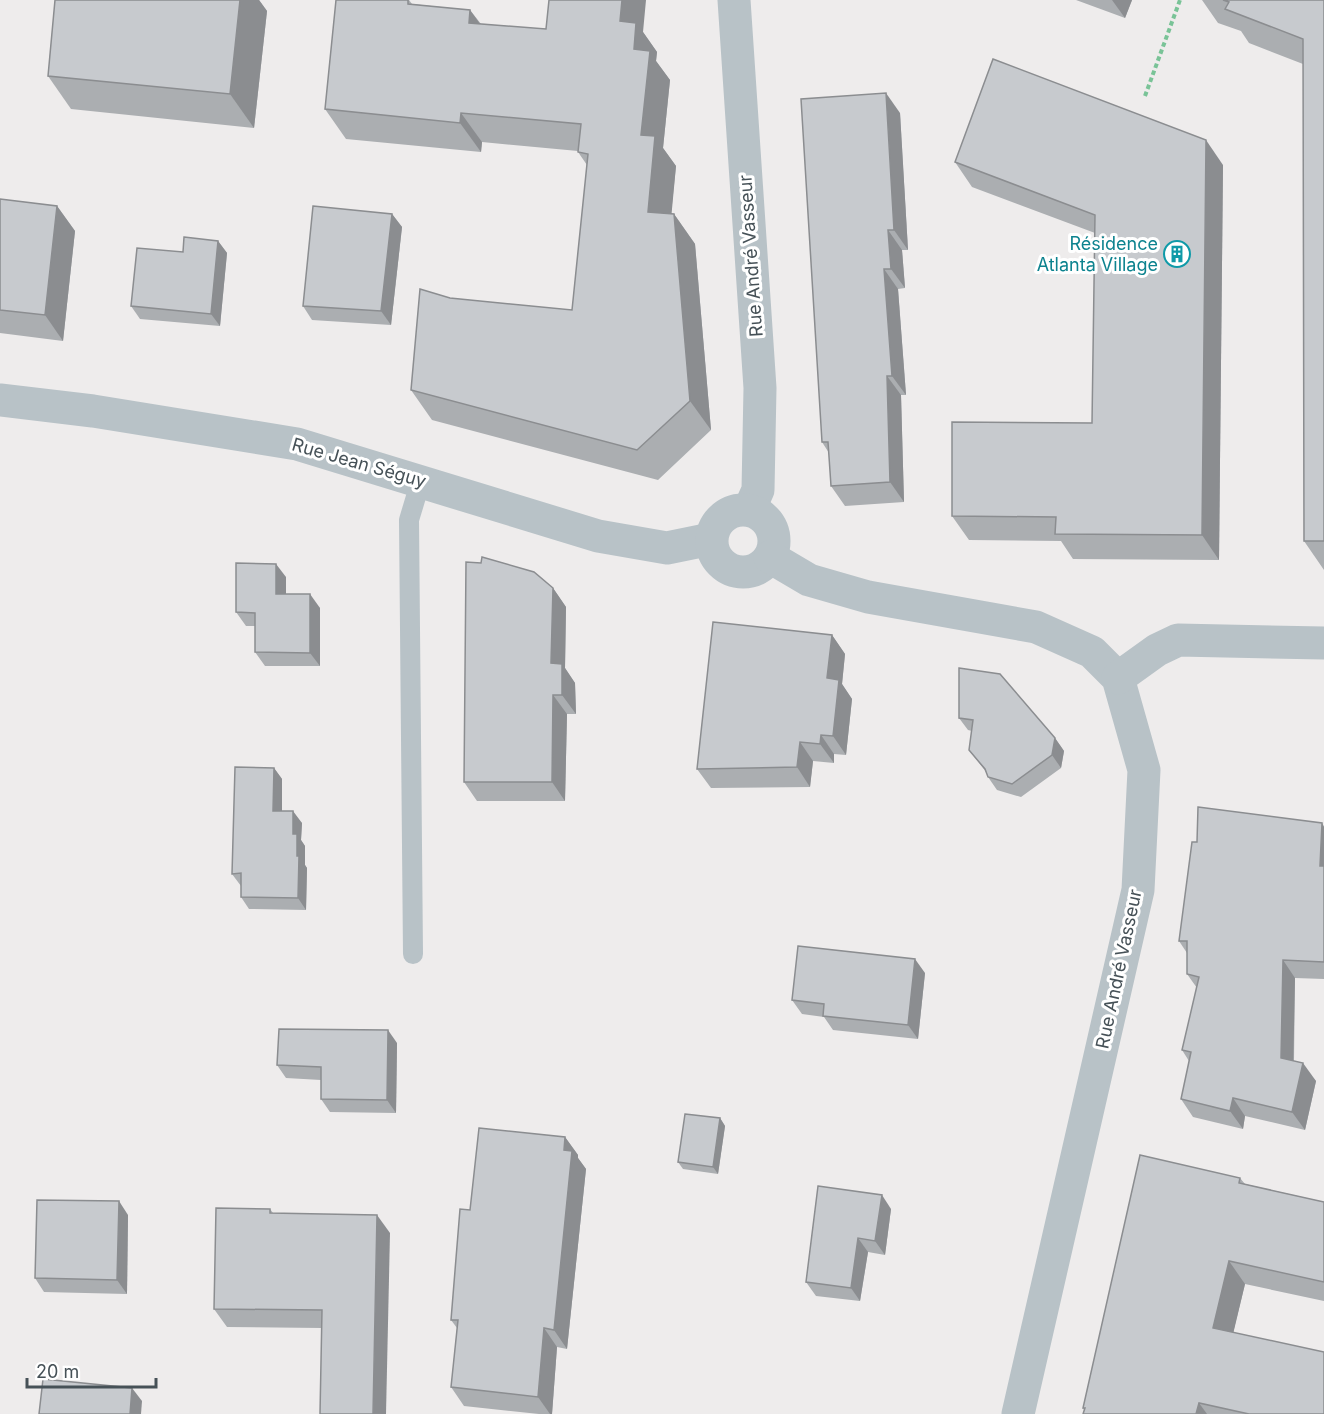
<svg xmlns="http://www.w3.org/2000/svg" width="1324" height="1414" viewBox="0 0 1324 1414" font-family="Inter,sans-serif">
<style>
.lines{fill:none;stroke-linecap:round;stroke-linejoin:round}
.path{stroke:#79c397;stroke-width:4;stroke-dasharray:4.5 3;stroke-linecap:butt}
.lane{stroke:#b8c2c7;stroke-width:20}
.street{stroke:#b8c2c7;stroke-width:33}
.wall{fill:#abaeb1}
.shaded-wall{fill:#8b8d90}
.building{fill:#c7cace;stroke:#8b8d90;stroke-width:1.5}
.labels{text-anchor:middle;stroke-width:6;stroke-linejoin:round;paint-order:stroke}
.culture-label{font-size:18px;fill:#0d838f;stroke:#fff;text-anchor:end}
.street-label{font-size:18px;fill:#465157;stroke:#fff}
</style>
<rect width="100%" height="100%" fill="#eeecec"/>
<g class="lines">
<!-- path -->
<path class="path" d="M 1145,96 L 1180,0"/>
<!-- lane -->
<path class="lane" d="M 413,954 L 409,520 L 421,480"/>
<!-- street -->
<g class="street">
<path d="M 734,0 L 760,388 L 758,490 L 749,510"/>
<path d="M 0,400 L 93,411 L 297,444 L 598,536 L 667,548 L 711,539"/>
<circle cx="743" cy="541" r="31"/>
<path d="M 770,557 L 809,580 L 868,597 L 1036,627 L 1092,652 L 1118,678 L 1144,770 L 1138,890 L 1018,1414"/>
<path d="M 1118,678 L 1157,650 L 1178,640 L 1324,643"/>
</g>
</g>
<!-- wall -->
<g class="wall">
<path d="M 55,0 L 259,0 L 267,11 L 254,128 L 71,109 L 48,76 Z"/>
<path d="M 336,0 L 409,0 L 412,4 L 470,10 L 481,24 L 546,29 L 643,32 L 657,52 L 656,61 L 670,80 L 663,148 L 676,166 L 671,214 L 674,214 L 695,244 L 711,430 L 658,480 L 432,420 L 411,390 L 450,298 L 572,310 L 587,165 L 578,152 L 578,151 L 482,142 L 481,152 L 346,139 L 325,109 Z"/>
<path d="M 1076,0 L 1132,0 L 1125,18 Z"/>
<path d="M 1202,0 L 1324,0 L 1324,570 L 1304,541 L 1303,64 L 1249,43 L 1241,31 L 1218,23 Z"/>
<path d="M 900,113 L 908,250 L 902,250 L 905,288 L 898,289 L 906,395 L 901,395 L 904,502 L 845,506 L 831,486 L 829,453 L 822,442 Z"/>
<path d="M 955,162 L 1223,165 L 1219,560 L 1073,559 L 1061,541 L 969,540 L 952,516 L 1092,423 L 1095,233 L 972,187 Z"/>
<path d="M 0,199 L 57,206 L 75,231 L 63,341 L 0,333 Z"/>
<path d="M 392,214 L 402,227 L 391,325 L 312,320 L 303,306 Z"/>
<path d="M 218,241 L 227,253 L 220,326 L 140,319 L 131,306 L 183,252 Z"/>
<path d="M 286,577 L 286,594 L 320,608 L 320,666 L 265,666 L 255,652 L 255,626 L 246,626 L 236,612 Z"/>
<path d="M 553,588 L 566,607 L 565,668 L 575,683 L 576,714 L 567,714 L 565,801 L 477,801 L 464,782 Z"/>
<path d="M 832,635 L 845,654 L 842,684 L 852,699 L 846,755 L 834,754 L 834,763 L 813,761 L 810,787 L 711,788 L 697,769 Z"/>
<path d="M 959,668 L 1055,738 L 1064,751 L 1061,768 L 1021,797 L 997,790 L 988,777 L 987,773 L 969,750 L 972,731 L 968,730 L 959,718 Z"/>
<path d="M 274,768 L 282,779 L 282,811 L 302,823 L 301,840 L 305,846 L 305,865 L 307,868 L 306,910 L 249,909 L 241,897 L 241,886 L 232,874 Z"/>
<path d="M 1322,823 L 1324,827 L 1324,979 L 1295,978 L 1294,1061 L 1316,1081 L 1305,1130 L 1245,1116 L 1243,1129 L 1193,1117 L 1181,1099 L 1189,1061 L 1182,1050 L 1197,988 L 1187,974 L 1187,953 L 1179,941 L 1197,842 Z"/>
<path d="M 925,973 L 918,1039 L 833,1030 L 824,1017 L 802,1014 L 792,1000 Z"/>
<path d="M 397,1043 L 396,1113 L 330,1112 L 321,1099 L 321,1080 L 286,1078 L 277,1065 Z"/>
<path d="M 720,1118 L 725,1126 L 718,1174 L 683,1169 L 678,1162 Z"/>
<path d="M 565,1137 L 578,1155 L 578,1158 L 586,1169 L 567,1349 L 557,1347 L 552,1414 L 539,1414 L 464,1406 L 451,1387 L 457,1328 L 451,1320 L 470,1210 Z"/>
<path d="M 1240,1178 L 1245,1184 L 1324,1202 L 1324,1301 L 1245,1284 L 1233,1333 L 1324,1414 L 1083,1414 L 1084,1410 L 1083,1408 Z"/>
<path d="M 270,1209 L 273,1213 L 390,1233 L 322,1328 L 227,1327 L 214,1309 Z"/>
<path d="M 891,1209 L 885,1255 L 868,1252 L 860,1301 L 816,1296 L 806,1282 Z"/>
<path d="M 128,1215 L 127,1294 L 44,1292 L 35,1278 Z"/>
</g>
<!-- shaded-wall -->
<g class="shaded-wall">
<path d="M 240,0 L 259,0 L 267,11 L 254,128 L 230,94 Z"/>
<path d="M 622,0 L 646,0 L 643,32 L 657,52 L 656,61 L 670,80 L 663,148 L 676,166 L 669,241 L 648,212 L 641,135 L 634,49 L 620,21 Z"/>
<path d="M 1112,0 L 1132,0 L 1125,18 Z"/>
<path d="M 470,10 L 491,39 L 469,23 Z"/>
<path d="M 886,93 L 900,113 L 908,250 L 894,230 Z"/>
<path d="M 461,113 L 482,142 L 481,152 L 460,123 Z"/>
<path d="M 1206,140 L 1223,165 L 1219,560 L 1202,535 Z"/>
<path d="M 57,206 L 75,231 L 63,341 L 45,315 Z"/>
<path d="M 392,214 L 402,227 L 391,325 L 381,311 Z"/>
<path d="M 674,214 L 695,244 L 711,430 L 690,401 Z"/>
<path d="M 888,230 L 902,250 L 905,288 L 891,269 Z"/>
<path d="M 218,241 L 227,253 L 220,326 L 211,314 Z"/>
<path d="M 884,269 L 898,289 L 906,395 L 892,376 Z"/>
<path d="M 887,376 L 901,395 L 904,502 L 890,482 Z"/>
<path d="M 276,564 L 286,577 L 286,608 L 276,594 Z"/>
<path d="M 553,588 L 566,607 L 565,668 L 575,683 L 576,714 L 562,695 L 551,663 Z"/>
<path d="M 310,594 L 320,608 L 320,666 L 310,653 Z"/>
<path d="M 832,635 L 845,654 L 842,684 L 852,699 L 846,755 L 833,736 L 827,678 Z"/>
<path d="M 553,695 L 567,714 L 565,801 L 552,782 Z"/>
<path d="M 821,735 L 834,754 L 834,763 L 820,744 Z"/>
<path d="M 1055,738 L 1064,751 L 1061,768 L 1052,755 Z"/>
<path d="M 800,742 L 813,761 L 810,787 L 797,767 Z"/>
<path d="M 274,768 L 282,779 L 282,822 L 273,811 Z"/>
<path d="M 293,811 L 302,823 L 301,840 L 305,846 L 305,865 L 307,868 L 306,910 L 298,898 L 297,856 L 293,834 Z"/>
<path d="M 1322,823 L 1324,827 L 1324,872 L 1320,866 Z"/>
<path d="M 915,959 L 925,973 L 918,1039 L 908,1025 Z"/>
<path d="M 1283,960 L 1295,978 L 1293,1076 L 1281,1058 Z"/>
<path d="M 388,1030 L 397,1043 L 396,1113 L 387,1100 Z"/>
<path d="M 1303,1063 L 1316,1081 L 1305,1130 L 1292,1112 Z"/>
<path d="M 1233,1098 L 1245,1116 L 1243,1129 L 1230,1111 Z"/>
<path d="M 720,1118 L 725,1126 L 718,1174 L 713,1167 Z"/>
<path d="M 565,1137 L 578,1155 L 578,1158 L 586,1169 L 567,1349 L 554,1330 Z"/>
<path d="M 882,1195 L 891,1209 L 885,1255 L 875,1241 Z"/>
<path d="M 119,1201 L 128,1215 L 127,1294 L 117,1280 Z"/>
<path d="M 377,1215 L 390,1233 L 386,1414 L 373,1414 Z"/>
<path d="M 858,1238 L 868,1252 L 860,1301 L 851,1288 Z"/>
<path d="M 1229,1261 L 1245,1284 L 1229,1351 L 1213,1328 Z"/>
<path d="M 544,1328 L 557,1347 L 552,1414 L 550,1414 L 538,1397 Z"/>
<path d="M 132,1388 L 142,1401 L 141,1414 L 130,1414 Z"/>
<path d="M 1199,1403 L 1207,1414 L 1196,1414 Z"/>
</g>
<!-- building -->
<g class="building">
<path d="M 55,0 L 240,0 L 230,94 L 48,76 Z"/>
<path d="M 336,0 L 408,0 L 408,4 L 470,10 L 469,23 L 546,29 L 549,0 L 622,0 L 620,21 L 636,23 L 634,49 L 650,51 L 641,135 L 655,136 L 648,212 L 674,214 L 690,401 L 637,450 L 411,390 L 420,289 L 450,298 L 572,310 L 588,154 L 578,152 L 581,124 L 461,113 L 460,123 L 325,109 Z"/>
<path d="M 1223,0 L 1324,0 L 1324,541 L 1304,541 L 1303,39 L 1225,9 L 1229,2 Z"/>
<path d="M 993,59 L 1206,140 L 1202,535 L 1055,534 L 1056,517 L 952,516 L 952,422 L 1092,423 L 1095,215 L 955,162 Z"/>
<path d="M 886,93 L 894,230 L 888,230 L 891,269 L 884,269 L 892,376 L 887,376 L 890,482 L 831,486 L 828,442 L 822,442 L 801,99 Z"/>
<path d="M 0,199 L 57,206 L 45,315 L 0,310 Z"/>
<path d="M 313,206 L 392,214 L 381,311 L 303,306 Z"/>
<path d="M 184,237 L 218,241 L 211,314 L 131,306 L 137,248 L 183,252 Z"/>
<path d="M 482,557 L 534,572 L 553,588 L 551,663 L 562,664 L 562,695 L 553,695 L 552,782 L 464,782 L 466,562 L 481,563 Z"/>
<path d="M 236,563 L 276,564 L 276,594 L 310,594 L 310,653 L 255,652 L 255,613 L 236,612 Z"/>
<path d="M 713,622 L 832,635 L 827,678 L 839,680 L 833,736 L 821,735 L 820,744 L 800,742 L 797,767 L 697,769 Z"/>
<path d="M 959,668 L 1000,674 L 1055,738 L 1052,755 L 1012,784 L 988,777 L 985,769 L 969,750 L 973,720 L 959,718 Z"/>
<path d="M 235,767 L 274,768 L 273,811 L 293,811 L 293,834 L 297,834 L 297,856 L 299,856 L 298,898 L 241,897 L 241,873 L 232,874 Z"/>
<path d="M 1198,807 L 1322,823 L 1320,866 L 1324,866 L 1324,962 L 1283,960 L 1281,1058 L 1303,1063 L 1292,1112 L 1233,1098 L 1230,1111 L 1181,1099 L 1191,1052 L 1182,1050 L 1199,977 L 1187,974 L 1187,941 L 1179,941 L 1192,842 L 1197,842 Z"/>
<path d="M 798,946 L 915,959 L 908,1025 L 823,1016 L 824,1004 L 792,1000 Z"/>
<path d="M 279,1029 L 388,1030 L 387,1100 L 321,1099 L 321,1067 L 277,1065 Z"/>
<path d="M 685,1114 L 720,1118 L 713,1167 L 678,1162 Z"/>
<path d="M 479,1128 L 565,1137 L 564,1150 L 572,1151 L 554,1330 L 544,1328 L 538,1397 L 451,1387 L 458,1320 L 451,1320 L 460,1209 L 470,1210 Z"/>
<path d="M 1140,1155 L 1240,1178 L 1239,1183 L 1324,1202 L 1324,1282 L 1229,1261 L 1213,1328 L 1324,1352 L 1324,1414 L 1249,1414 L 1199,1403 L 1196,1414 L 1083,1414 L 1085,1408 L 1083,1408 Z"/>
<path d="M 818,1186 L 882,1195 L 875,1241 L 858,1238 L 851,1288 L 806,1282 Z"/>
<path d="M 37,1200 L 119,1201 L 117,1280 L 35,1278 Z"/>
<path d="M 216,1208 L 270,1209 L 270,1213 L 377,1215 L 373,1414 L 320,1414 L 322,1310 L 214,1309 Z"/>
<path d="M 43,1379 L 132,1388 L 130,1414 L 39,1414 Z"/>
</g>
<!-- icons -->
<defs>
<symbol id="building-ring" viewBox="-11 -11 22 22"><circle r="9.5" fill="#fff" stroke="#0f9aa8" stroke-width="1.5"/><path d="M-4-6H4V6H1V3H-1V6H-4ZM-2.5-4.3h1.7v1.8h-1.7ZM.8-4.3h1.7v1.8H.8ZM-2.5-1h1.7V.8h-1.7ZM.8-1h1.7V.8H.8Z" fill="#0f9aa8"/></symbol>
</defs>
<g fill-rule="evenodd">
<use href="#building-ring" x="1162" y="239" width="30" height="30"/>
</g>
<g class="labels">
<!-- culture labels -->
<g class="culture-label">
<text x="1158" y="250">Résidence<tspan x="1158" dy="21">Atlanta Village</tspan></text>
</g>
<!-- street labels -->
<g class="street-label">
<text transform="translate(751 256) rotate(-94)" y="6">Rue André Vasseur</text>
<text transform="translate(359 463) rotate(16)" y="6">Rue Jean Séguy</text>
<text transform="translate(1119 969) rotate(-78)" y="6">Rue André Vasseur</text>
</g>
</g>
<!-- scale -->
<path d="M27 1378v9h129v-9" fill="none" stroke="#465157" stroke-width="3"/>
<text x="36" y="1378" font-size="18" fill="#465157" stroke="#ffffff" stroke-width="4.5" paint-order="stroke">20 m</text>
</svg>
